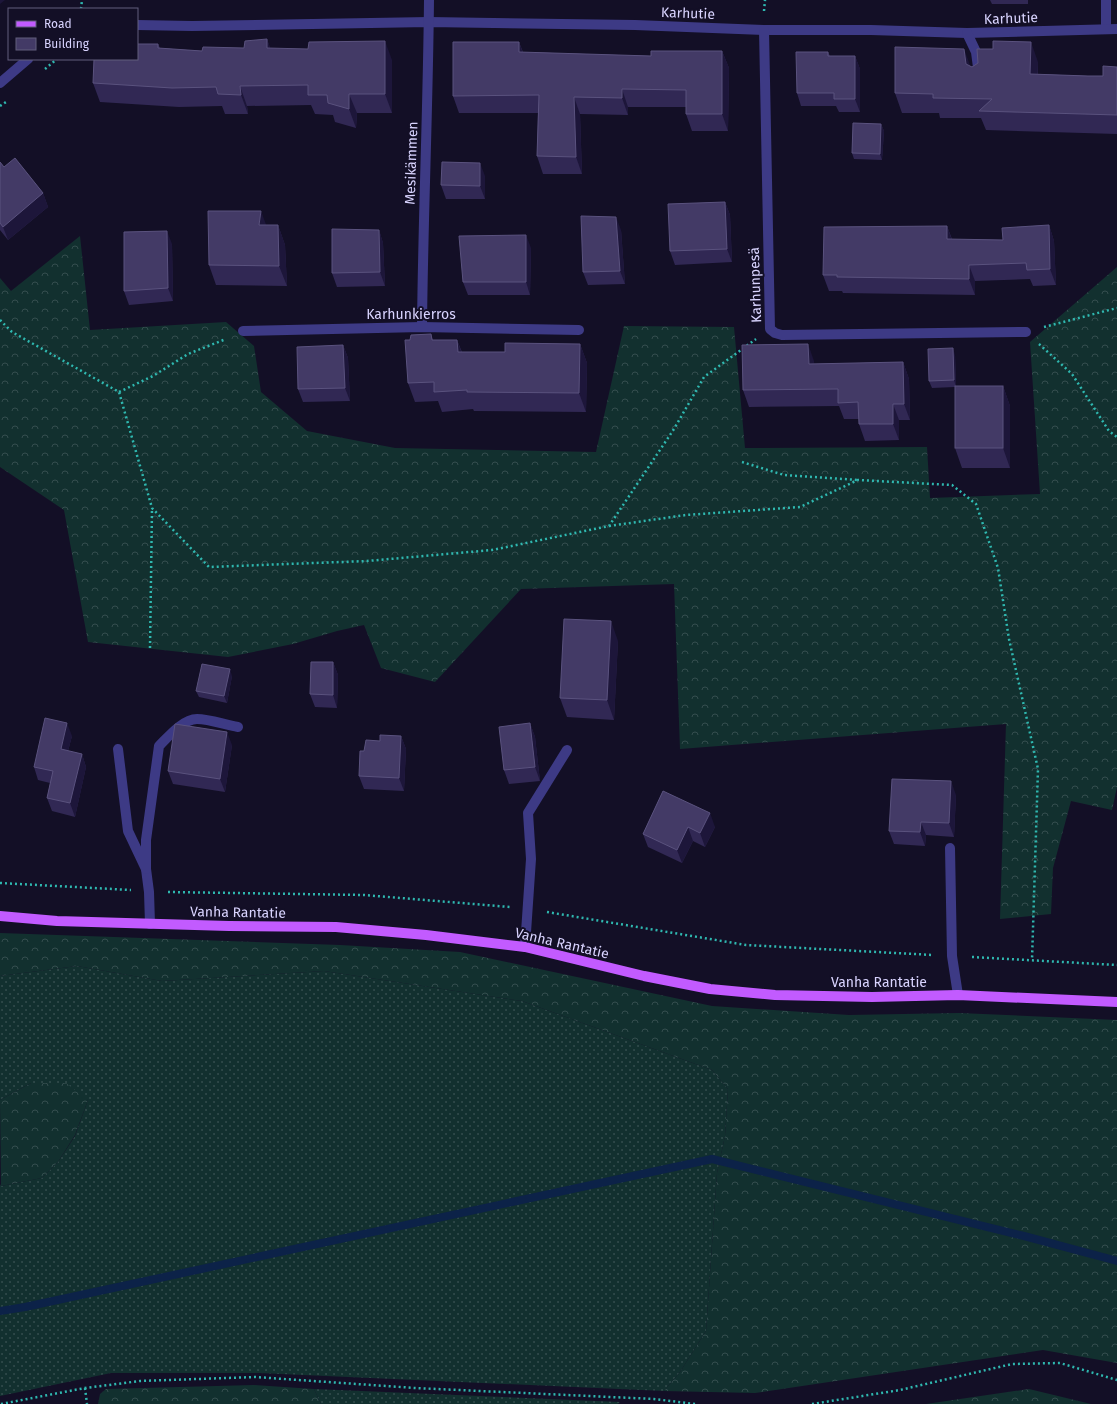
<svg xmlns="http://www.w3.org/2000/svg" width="1117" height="1404" viewBox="0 0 1117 1404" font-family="'Fira Sans',sans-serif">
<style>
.grass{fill:url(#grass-dots)}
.forest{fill:url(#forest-crowns)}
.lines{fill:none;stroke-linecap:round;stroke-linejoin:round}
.stream{stroke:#0c2248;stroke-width:8}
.path{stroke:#2fb8b0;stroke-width:2.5;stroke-dasharray:2 3;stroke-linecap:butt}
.minor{stroke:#3d3a85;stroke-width:10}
.major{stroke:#c25bff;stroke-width:10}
.wall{fill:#312854}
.shaded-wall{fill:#1d163a}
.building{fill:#433a66;stroke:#5a527e}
.labels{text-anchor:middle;stroke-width:4;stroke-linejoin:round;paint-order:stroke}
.street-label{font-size:14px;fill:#d9d4ff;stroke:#130f26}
</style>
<defs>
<pattern id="grass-dots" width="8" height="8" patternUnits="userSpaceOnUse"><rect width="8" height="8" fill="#12302f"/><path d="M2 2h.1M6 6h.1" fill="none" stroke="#344d4e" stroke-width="1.8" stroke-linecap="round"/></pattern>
<pattern id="forest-crowns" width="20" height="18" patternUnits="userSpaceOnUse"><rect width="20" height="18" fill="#12302f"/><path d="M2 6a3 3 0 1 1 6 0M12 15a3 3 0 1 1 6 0" fill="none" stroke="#344d4e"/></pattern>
</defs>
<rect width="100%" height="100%" fill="#130f26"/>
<!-- grass -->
<g class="grass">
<path d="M 77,966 L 162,981 L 324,971 L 522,1001 L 712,1070 L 728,1089 L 725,1136 L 717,1173 L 706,1331 L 680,1372 L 664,1391 L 259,1373 L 111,1373 L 0,1396 L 0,1184 L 1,1186 L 42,1178 L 58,1162 L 75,1136 L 88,1100 L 31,1083 L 0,1100 L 0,976 Z"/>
<path d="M 314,1389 L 620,1402 L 618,1404 L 321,1404 Z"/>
</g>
<!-- forest -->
<g class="forest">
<path d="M 80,236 L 90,330 L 226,322 L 254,346 L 261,392 L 307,431 L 395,448 L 596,452 L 624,326 L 734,327 L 745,448 L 927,447 L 930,498 L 1040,494 L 1030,342 L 1117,267 L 1117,787 L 1112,810 L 1071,801 L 1053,868 L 1051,914 L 1000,919 L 1006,724 L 680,749 L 674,584 L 521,589 L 435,682 L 381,668 L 364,625 L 337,631 L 293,644 L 228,657 L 88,642 L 64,510 L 0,467 L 0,278 L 11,291 Z"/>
<path d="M 0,933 L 340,945 L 460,952 L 712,1006 L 849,1015 L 959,1013 L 1117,1020 L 1117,1363 L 1043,1350 L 755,1393 L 664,1391 L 680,1372 L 706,1331 L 717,1173 L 725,1136 L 728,1089 L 712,1070 L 522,1001 L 324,971 L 162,981 L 77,966 L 0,976 Z"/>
<path d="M 31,1083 L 66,1083 L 88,1100 L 75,1135 L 58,1162 L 42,1178 L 1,1186 L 0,1100 Z"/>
<path d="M 254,1385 L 314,1389 L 321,1404 L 98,1404 L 100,1394 L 106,1389 Z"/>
<path d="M 1029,1389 L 1091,1404 L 926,1404 Z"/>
</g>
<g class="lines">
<!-- stream -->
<path class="stream" d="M 0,1311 L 25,1307 L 712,1159 L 1024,1236 L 1117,1261"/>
<!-- path -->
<g class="path">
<path d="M 81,9 L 82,0"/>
<path d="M 764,11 L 765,0"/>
<path d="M 45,69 L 57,59"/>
<path d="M 0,106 L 6,102"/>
<path d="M 0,320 L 12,332 L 119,392 L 152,508 L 209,567 L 367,561 L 492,550 L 609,526 L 674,429 L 704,377 L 756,339"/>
<path d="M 1044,327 L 1117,308"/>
<path d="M 1039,344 L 1072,374 L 1109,431 L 1117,437"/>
<path d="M 119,392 L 153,376 L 188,354 L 226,339"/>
<path d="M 742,462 L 784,475 L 858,480"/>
<path d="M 609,526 L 686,515 L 800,507 L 858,480 L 952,485 L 976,504 L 998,568 L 1009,639 L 1038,769 L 1032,960"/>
<path d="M 150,648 L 152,508"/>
<path d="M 0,883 L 131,890"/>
<path d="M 168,892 L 364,895 L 510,907"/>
<path d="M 547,912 L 746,945 L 933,955"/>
<path d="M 972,957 L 1117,965"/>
<path d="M 85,1388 L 87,1404"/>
<path d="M 1,1404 L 85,1388 L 140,1381 L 255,1377 L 415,1388 L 654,1399 L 695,1404"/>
<path d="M 812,1404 L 900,1390 L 1012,1364 L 1060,1363 L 1117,1380"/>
</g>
<!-- minor -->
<g class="minor">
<path d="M 1106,0 L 1106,29"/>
<path d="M 137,25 L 192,26 L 429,22 L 635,25 L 764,30 L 871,30 L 967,33 L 1117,29"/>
<path d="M 764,30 L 770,329 L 775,333 L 782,335 L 1026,332"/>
<path d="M 967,33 L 976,52 L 979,75"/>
<path d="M 0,83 L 28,59"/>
<path d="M 422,327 C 423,218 428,109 429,0"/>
<path d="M 243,331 L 422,327 L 579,330"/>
<path d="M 118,749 L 128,831 L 146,869 L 149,892 L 150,924"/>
<path d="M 950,848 L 952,956 L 958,995"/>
<path d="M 146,869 L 146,840 L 159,746 C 168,737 183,719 197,719 C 210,719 225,725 238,727"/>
<path d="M 525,947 L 531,859 L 528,813 L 567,750"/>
</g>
<!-- major -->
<path class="major" d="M 0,916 L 57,921 L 229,926 L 336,927 L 426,935 L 525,947 L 644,976 L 710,989 L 775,995 L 872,997 L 958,995 L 1117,1002"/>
</g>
<!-- wall -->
<g class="wall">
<path d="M 990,0 L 1028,0 L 1028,4 L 992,4 Z"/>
<path d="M 267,39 L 270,48 L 392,60 L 392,113 L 357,113 L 356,128 L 335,122 L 333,115 L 315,114 L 311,105 L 247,106 L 248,114 L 225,114 L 222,106 L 179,107 L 100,102 L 93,83 L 158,44 L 160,48 L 202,51 L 244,48 Z"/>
<path d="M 519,42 L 523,52 L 651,56 L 722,51 L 729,68 L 728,131 L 692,131 L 686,114 L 686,107 L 628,107 L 628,115 L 580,114 L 582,174 L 543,174 L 537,156 L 538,113 L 459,113 L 453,96 Z"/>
<path d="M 828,52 L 830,56 L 855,56 L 860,69 L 860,112 L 839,112 L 836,106 L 801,106 L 797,93 Z"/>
<path d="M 1038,62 L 1038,74 L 1088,76 L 1103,76 L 1117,67 L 1117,134 L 986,130 L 981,118 L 940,118 L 939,113 L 902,113 L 895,93 L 970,66 L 972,67 Z"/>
<path d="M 881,124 L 884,131 L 882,160 L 854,159 L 852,153 Z"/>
<path d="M 0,162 L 4,167 L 43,193 L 48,207 L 8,240 L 0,230 Z"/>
<path d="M 485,176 L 485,199 L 446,199 L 441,185 Z"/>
<path d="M 725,202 L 730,215 L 732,262 L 675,265 L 670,251 Z"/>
<path d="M 266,225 L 278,225 L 285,245 L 287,286 L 216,285 L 209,265 Z"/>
<path d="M 1049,225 L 1054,241 L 1056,285 L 1033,286 L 1030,279 L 975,281 L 975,295 L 843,293 L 842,291 L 829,291 L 823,275 L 947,226 L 952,239 L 1003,240 Z"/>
<path d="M 379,230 L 383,243 L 385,286 L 337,287 L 332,273 Z"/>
<path d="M 621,230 L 625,284 L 588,285 L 583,272 Z"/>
<path d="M 172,244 L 173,301 L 129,305 L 124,291 Z"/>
<path d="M 531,248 L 530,295 L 468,295 L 463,282 Z"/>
<path d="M 431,334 L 433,340 L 457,340 L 462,352 L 505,352 L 580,344 L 587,363 L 586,412 L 474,411 L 473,409 L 442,412 L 438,401 L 415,402 L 408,383 L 410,340 Z"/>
<path d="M 343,345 L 348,358 L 350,401 L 303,402 L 298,389 Z"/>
<path d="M 955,355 L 956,386 L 1003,386 L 1010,406 L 1010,468 L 962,468 L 955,448 L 955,387 L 932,388 L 929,381 Z"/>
<path d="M 814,361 L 814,364 L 903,362 L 909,379 L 910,420 L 899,420 L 899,440 L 865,441 L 859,424 L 859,419 L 844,419 L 839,406 L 749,407 L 743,390 Z"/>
<path d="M 618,641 L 614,720 L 567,717 L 560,698 Z"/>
<path d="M 333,662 L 338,675 L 337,708 L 315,707 L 310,694 Z"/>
<path d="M 232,676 L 227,703 L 199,697 L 196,691 Z"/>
<path d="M 530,723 L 535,737 L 540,781 L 509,784 L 504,770 Z"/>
<path d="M 72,736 L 68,751 L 82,754 L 86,767 L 75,817 L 52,811 L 47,798 L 50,783 L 38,780 L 34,767 Z"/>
<path d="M 401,736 L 406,749 L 404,791 L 364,789 L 359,776 L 364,751 L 380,741 Z"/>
<path d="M 232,745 L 225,792 L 173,784 L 168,771 Z"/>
<path d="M 663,791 L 715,827 L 705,847 L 693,841 L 682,863 L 648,847 L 643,834 Z"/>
<path d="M 956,795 L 954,837 L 926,835 L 925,846 L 894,844 L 889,831 Z"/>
</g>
<!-- shaded-wall -->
<g class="shaded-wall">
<path d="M 0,0 L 5,0 L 0,4 Z"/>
<path d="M 267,39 L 274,59 L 267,48 Z"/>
<path d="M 385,41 L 392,60 L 392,113 L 385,94 Z"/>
<path d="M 519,42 L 525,59 L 519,52 Z"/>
<path d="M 1031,42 L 1038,62 L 1037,94 L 1030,74 Z"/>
<path d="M 964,49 L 971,68 L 966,64 Z"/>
<path d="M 722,51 L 729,68 L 728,131 L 722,114 Z"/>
<path d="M 855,56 L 860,69 L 860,112 L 855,99 Z"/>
<path d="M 240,86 L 247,106 L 248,114 L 241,95 Z"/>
<path d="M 622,89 L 628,107 L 628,115 L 622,98 Z"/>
<path d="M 349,94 L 357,113 L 356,128 L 349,109 Z"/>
<path d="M 574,97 L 580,114 L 582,174 L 576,157 Z"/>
<path d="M 881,124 L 884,131 L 882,160 L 880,154 Z"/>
<path d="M 480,163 L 485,176 L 485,199 L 480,186 Z"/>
<path d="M 43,193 L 48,207 L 8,240 L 3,227 Z"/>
<path d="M 725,202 L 730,215 L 732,262 L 727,249 Z"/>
<path d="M 261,211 L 268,230 L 259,225 Z"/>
<path d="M 616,217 L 621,230 L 625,284 L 620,271 Z"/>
<path d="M 278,225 L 285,245 L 287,286 L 279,266 Z"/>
<path d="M 1049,225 L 1054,241 L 1056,285 L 1050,269 Z"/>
<path d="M 947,226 L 953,243 L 947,239 Z"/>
<path d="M 379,230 L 383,243 L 385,286 L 380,272 Z"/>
<path d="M 167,231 L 172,244 L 173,301 L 168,288 Z"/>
<path d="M 526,235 L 531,248 L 530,295 L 526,282 Z"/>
<path d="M 969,265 L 975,281 L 975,295 L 969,279 Z"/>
<path d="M 457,340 L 464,359 L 458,352 Z"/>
<path d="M 580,344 L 587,363 L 586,412 L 579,393 Z"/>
<path d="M 808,344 L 814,361 L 815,380 L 809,364 Z"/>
<path d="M 343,345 L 348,358 L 350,401 L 345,388 Z"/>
<path d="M 953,348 L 955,355 L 956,387 L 954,380 Z"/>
<path d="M 903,362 L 909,379 L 910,420 L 904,404 Z"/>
<path d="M 1003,386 L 1010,406 L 1010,468 L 1003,448 Z"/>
<path d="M 893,404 L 899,420 L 899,440 L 893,424 Z"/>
<path d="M 611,621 L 618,641 L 614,720 L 607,700 Z"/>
<path d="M 333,662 L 338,675 L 337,708 L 333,695 Z"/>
<path d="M 230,669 L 232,676 L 227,703 L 224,696 Z"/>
<path d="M 67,723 L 72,736 L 65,762 L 61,749 Z"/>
<path d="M 530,723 L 535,737 L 540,781 L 535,767 Z"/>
<path d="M 227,732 L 232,745 L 225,792 L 220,779 Z"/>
<path d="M 401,736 L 406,749 L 404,791 L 399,778 Z"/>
<path d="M 82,754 L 86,767 L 75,817 L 70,803 Z"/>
<path d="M 951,781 L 956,795 L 954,837 L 949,823 Z"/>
<path d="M 710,813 L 715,827 L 705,847 L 700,833 Z"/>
<path d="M 921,822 L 926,835 L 925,846 L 920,832 Z"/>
<path d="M 688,827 L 693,841 L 682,863 L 677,850 Z"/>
</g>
<!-- building -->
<g class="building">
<path d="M 267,39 L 267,48 L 308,49 L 309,42 L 385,41 L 385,94 L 349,94 L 349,109 L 328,103 L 327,95 L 308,95 L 308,85 L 240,86 L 241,95 L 218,94 L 216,87 L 172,88 L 93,83 L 94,59 L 137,59 L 137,44 L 158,44 L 158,48 L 202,51 L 203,47 L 244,48 L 245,41 Z"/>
<path d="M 993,41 L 1031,42 L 1030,74 L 1088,76 L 1103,76 L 1103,66 L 1117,67 L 1117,115 L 979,111 L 992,99 L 933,98 L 933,94 L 895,93 L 895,47 L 964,49 L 966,64 L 972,67 L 978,63 L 977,49 L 993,49 Z"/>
<path d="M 453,42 L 519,42 L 519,52 L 651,56 L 651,51 L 722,51 L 722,114 L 686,114 L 686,90 L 622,89 L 622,98 L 574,97 L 576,157 L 537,156 L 539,95 L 453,96 Z"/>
<path d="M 796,52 L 828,52 L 828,56 L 855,56 L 855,99 L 834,99 L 834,93 L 797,93 Z"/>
<path d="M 853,123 L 881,124 L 880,154 L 852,153 Z"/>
<path d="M 15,158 L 43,193 L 3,227 L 0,223 L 0,162 L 4,167 Z"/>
<path d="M 442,162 L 480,163 L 480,186 L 441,185 Z"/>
<path d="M 725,202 L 727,249 L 670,251 L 668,204 Z"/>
<path d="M 208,211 L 261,211 L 259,225 L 278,225 L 279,266 L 209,265 Z"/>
<path d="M 581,216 L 616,217 L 620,271 L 583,272 Z"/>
<path d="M 1049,225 L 1050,269 L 1027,270 L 1026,263 L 969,265 L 969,279 L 837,277 L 837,275 L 823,275 L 824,227 L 947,226 L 947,239 L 1003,240 L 1002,228 Z"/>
<path d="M 332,229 L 379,230 L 380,272 L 332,273 Z"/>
<path d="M 167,231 L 168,288 L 124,291 L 124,232 Z"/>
<path d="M 526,235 L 526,282 L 463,282 L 459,236 Z"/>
<path d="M 431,334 L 432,340 L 457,340 L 458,352 L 505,352 L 505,343 L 580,344 L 579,393 L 467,392 L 467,390 L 434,392 L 434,382 L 408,383 L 405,340 L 410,340 L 411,335 Z"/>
<path d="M 808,344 L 809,364 L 903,362 L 904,404 L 893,404 L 893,424 L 859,424 L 858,402 L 838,403 L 838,389 L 743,390 L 742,345 Z"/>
<path d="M 343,345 L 345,388 L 298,389 L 297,347 Z"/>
<path d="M 953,348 L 954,380 L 929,381 L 928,349 Z"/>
<rect x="955" y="386" width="48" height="62"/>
<path d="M 564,619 L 611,621 L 607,700 L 560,698 Z"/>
<path d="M 311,662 L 333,662 L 333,695 L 310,694 Z"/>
<path d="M 202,664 L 230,669 L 224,696 L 196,691 Z"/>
<path d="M 45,718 L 67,723 L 61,749 L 82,754 L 70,803 L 47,798 L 53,771 L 34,767 Z"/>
<path d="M 530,723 L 535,767 L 504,770 L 499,727 Z"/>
<path d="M 175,724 L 227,732 L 220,779 L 168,771 Z"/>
<path d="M 380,735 L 401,736 L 399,778 L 359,776 L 360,751 L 364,751 L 366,740 L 380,741 Z"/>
<path d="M 892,779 L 951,781 L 949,823 L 921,822 L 920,832 L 889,831 Z"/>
<path d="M 663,791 L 710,813 L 700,833 L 688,827 L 677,850 L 643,834 Z"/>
</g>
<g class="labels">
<!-- street labels -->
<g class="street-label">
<text transform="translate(688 13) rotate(2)" y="5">Karhutie</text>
<text transform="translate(1011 18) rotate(-2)" y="5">Karhutie</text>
<text transform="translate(411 163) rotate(-88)" y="5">Mesikämmen</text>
<text transform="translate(755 285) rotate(-92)" y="5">Karhunpesä</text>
<text x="411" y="319">Karhunkierros</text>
<text transform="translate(238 912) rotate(1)" y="5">Vanha Rantatie</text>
<text transform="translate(562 943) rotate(13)" y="5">Vanha Rantatie</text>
<text x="879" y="987">Vanha Rantatie</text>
</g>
</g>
<!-- legend -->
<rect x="8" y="8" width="130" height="52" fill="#130f26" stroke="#625e7d"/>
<rect x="16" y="21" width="20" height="6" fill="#c25bff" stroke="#625e7d"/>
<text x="44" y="28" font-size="12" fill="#d9d4ff">Road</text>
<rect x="16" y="38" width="20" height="12" fill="#433a66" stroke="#625e7d"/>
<text x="44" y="48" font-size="12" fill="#d9d4ff">Building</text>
</svg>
